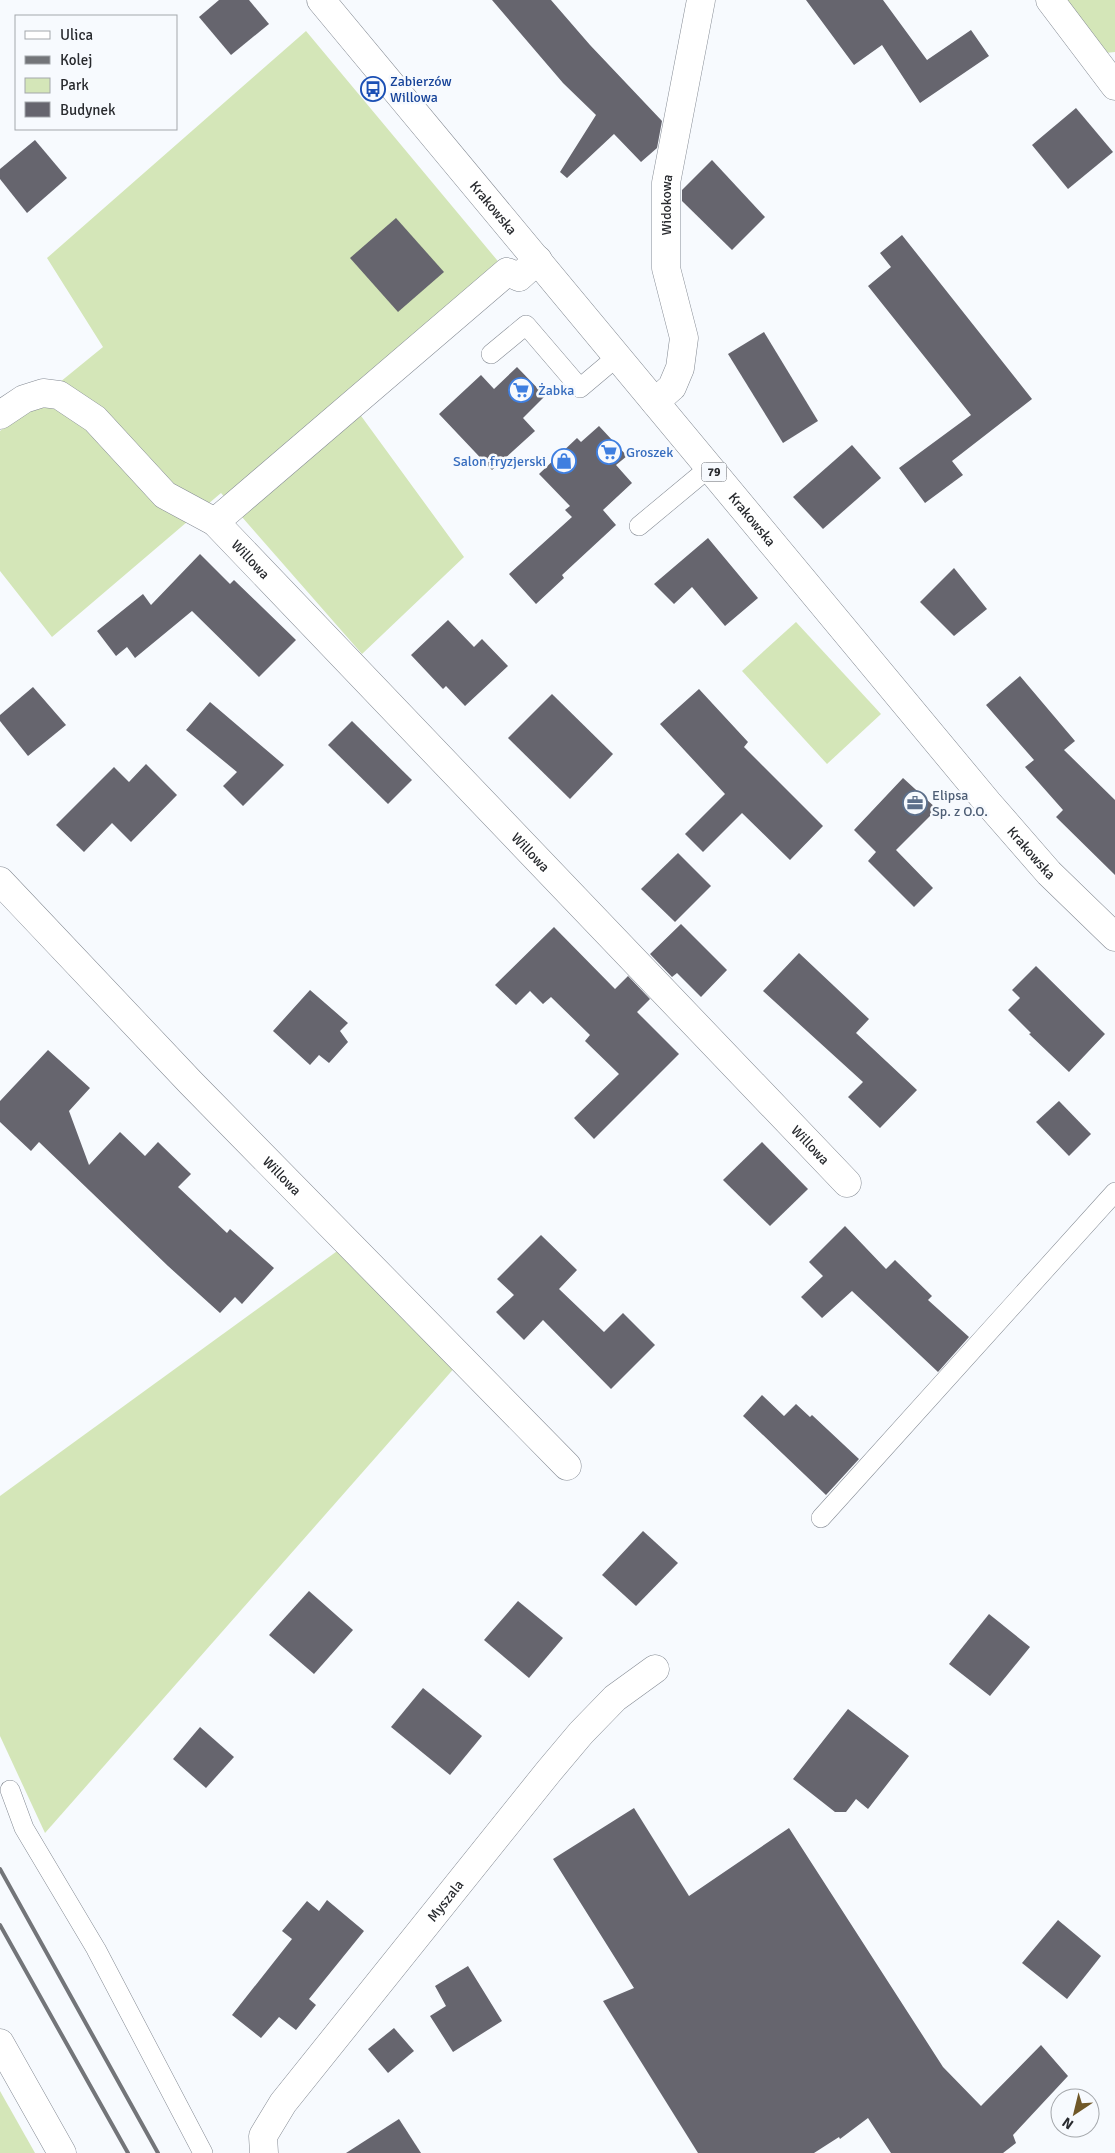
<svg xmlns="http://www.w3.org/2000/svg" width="1115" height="2153" viewBox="0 0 1115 2153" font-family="Signika,sans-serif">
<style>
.green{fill:#d4e6b8}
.building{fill:#66656e}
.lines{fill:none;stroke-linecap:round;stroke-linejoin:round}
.service-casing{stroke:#848a93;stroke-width:20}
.minor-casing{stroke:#848a93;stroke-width:29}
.primary-casing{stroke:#848a93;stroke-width:29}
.service{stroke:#fff;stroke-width:19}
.minor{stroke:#fff;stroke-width:28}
.primary{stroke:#fff;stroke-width:28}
.rail{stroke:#737579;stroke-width:4}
.labels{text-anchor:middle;stroke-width:5;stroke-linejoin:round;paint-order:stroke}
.shield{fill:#f7fafe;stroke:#66686c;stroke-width:1}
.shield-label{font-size:12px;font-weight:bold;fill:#282a2e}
.transit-label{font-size:14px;fill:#164399;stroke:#f7fafe;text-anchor:start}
.street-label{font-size:14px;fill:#282a2e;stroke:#f7fafe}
.shop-label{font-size:14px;fill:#366cbe;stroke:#f7fafe;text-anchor:start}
.service-label{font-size:14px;fill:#4e5e75;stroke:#f7fafe;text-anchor:start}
</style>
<rect width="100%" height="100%" fill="#f7fafe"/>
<!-- green -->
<g class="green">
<path d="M 1066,0 L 1115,0 L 1115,52 L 1105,53 Z"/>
<path d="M 306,31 L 507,272 L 348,398 L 464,557 L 362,654 L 221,493 L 52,637 L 0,571 L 0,431 L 103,347 L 47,258 Z"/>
<path d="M 796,622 L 881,714 L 827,764 L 742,671 Z"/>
<path d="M 340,1249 L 457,1365 L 45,1833 L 0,1736 L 0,1496 Z"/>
<path d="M 0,2091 L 35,2153 L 0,2153 Z"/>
</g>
<!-- building -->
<g class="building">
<path d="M 219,0 L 249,0 L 269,24 L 231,55 L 199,17 Z"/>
<path d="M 492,0 L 551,0 L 590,45 L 662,121 L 657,148 L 641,162 L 614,134 L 567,178 L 560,172 L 596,115 L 563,83 Z"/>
<path d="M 806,0 L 883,0 L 927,60 L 971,30 L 989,56 L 920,103 L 882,45 L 854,65 Z"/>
<path d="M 1076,108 L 1113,152 L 1068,189 L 1032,145 Z"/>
<path d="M 35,140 L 67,178 L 27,213 L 0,179 L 0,169 Z"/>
<path d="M 712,160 L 765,217 L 732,250 L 682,201 L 682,190 Z"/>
<path d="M 396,218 L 444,272 L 398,312 L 350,258 Z"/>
<path d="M 902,235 L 1032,399 L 952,461 L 963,475 L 925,503 L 899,468 L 971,415 L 868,286 L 891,267 L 880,253 Z"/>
<path d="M 764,332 L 818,421 L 783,443 L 728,354 Z"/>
<path d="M 517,367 L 545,396 L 523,418 L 535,431 L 492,470 L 439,414 L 481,375 L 494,389 Z"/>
<path d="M 599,426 L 627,456 L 616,465 L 632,483 L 603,510 L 616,525 L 562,575 L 564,578 L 536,604 L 509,574 L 572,517 L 565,510 L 570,506 L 539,474 L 577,438 L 581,442 Z"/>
<path d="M 852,445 L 881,478 L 823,529 L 793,497 Z"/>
<path d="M 708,538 L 758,598 L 725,626 L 692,587 L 674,604 L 654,584 Z"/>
<path d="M 200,554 L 230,584 L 234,580 L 296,640 L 259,677 L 192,611 L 135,658 L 127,647 L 116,656 L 97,631 L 143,594 L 151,605 Z"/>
<path d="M 954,568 L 987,609 L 954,636 L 920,602 Z"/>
<path d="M 448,620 L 474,647 L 482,639 L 508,666 L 465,706 L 446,686 L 443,689 L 411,655 Z"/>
<path d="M 1020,676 L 1075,741 L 1064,750 L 1115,800 L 1115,875 L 1056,817 L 1063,810 L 1025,767 L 1034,760 L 986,705 Z"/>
<path d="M 33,687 L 66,725 L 28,756 L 0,721 L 0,715 Z"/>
<path d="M 699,689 L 748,742 L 744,747 L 823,826 L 790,860 L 742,813 L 703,852 L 685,834 L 725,794 L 660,724 Z"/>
<path d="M 552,694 L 613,754 L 570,799 L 508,738 Z"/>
<path d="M 210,702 L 284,765 L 243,806 L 223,786 L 237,772 L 186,730 Z"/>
<path d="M 352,721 L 412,780 L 388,804 L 328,745 Z"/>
<path d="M 146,764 L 177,795 L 131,842 L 112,823 L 84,852 L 56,825 L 114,767 L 129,782 Z"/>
<path d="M 903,778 L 937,809 L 896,850 L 933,888 L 914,907 L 868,861 L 876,852 L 854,830 Z"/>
<path d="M 678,853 L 711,886 L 675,922 L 641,889 Z"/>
<path d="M 681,924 L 727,970 L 701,997 L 677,973 L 672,977 L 650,954 Z"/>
<path d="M 554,927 L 615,989 L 628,976 L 650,999 L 637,1012 L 679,1054 L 594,1139 L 574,1118 L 619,1074 L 585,1041 L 590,1035 L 551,997 L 543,1004 L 530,991 L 516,1005 L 495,985 Z"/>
<path d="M 799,953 L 869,1019 L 856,1033 L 917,1090 L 880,1128 L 848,1097 L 863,1082 L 763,991 Z"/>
<path d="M 1036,966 L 1105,1034 L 1069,1072 L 1029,1034 L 1031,1033 L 1008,1010 L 1020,998 L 1012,990 Z"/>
<path d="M 310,990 L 348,1023 L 340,1031 L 348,1042 L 329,1063 L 319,1055 L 310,1065 L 273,1031 Z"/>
<path d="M 48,1050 L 90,1088 L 69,1111 L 89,1165 L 120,1132 L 145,1156 L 158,1142 L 191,1174 L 178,1187 L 227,1233 L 230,1229 L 274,1268 L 242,1304 L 235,1297 L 220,1313 L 168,1266 L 39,1142 L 31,1151 L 0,1122 L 0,1101 Z"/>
<path d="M 1059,1101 L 1091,1134 L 1069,1156 L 1036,1122 Z"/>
<path d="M 762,1142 L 808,1189 L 770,1226 L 723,1180 Z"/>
<path d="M 845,1226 L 886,1269 L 895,1260 L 932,1296 L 928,1300 L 969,1337 L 938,1372 L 852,1291 L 822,1318 L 801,1297 L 823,1276 L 809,1262 Z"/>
<path d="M 541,1235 L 577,1270 L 559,1289 L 604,1332 L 623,1313 L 655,1345 L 611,1389 L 543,1320 L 524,1340 L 496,1312 L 514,1295 L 497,1279 Z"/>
<path d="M 762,1395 L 784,1416 L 796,1404 L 810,1417 L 812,1415 L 859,1459 L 826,1495 L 743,1416 Z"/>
<path d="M 643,1531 L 678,1563 L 636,1606 L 602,1575 Z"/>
<path d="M 309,1591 L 353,1630 L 314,1674 L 269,1635 Z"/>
<path d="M 518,1601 L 563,1638 L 529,1678 L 484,1640 Z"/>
<path d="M 989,1614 L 1030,1647 L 990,1696 L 949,1664 Z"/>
<path d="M 423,1688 L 482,1736 L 450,1775 L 391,1727 Z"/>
<path d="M 848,1709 L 909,1756 L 868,1809 L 856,1799 L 846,1812 L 835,1812 L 793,1779 Z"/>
<path d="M 200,1727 L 234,1757 L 206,1788 L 173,1759 Z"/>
<path d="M 634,1808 L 689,1896 L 789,1828 L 943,2067 L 981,2106 L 1041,2045 L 1068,2076 L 1013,2135 L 1016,2143 L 1003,2153 L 891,2153 L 868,2118 L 840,2139 L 839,2137 L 814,2153 L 698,2153 L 603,2001 L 634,1988 L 553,1859 Z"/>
<path d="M 327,1900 L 364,1931 L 309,1999 L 316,2005 L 296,2030 L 279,2017 L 261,2038 L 232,2015 L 292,1939 L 282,1931 L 307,1901 L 319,1911 Z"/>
<path d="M 1058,1920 L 1101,1956 L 1067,1999 L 1022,1963 Z"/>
<path d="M 468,1966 L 502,2021 L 453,2052 L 430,2016 L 446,2006 L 435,1986 Z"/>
<path d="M 394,2028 L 414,2051 L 388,2073 L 368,2049 Z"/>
<path d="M 399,2119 L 421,2153 L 346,2153 Z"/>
</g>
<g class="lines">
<defs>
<g id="service">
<path d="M 491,354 L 526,325 L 580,388 L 618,356"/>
<path d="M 639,526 L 710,467"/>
<path d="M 821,1518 L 1115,1192"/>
<path d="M 10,1790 L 24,1828 L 96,1949 L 203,2153"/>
</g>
<g id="minor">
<path d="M 1050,0 L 1115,86"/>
<path id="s1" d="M 655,402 L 672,387 L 680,368 L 684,338 L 666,268 L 666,183 L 701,0"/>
<path id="s2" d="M 0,415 L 24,399 L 43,393 L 59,395 L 95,419 L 165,495 L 215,522 L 847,1183"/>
<path d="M 215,522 L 507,272 L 519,277 L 538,260"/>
<path id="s3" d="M 0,881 L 191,1083 L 567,1466"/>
<path d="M 0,2043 L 62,2153"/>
<path id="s4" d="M 264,2153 L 263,2136 L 283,2103 L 549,1771 L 581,1733 L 615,1698 L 655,1669"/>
</g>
<g id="primary">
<path id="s5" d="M 321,0 L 988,803 L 1049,873 L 1115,937"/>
</g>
</defs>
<!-- service casing -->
<use href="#service" class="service-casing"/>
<!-- minor casing -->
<use href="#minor" class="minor-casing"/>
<!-- primary casing -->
<use href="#primary" class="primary-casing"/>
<!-- service -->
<use href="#service" class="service"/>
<!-- minor -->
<use href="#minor" class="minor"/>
<!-- primary -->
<use href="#primary" class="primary"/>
<!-- rail -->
<g class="rail">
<path d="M 0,1869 L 158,2153"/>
<path d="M 0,1925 L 128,2153"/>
</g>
</g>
<!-- icons -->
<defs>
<symbol id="bus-ring" viewBox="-11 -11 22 22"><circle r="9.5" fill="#f7fafe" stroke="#1a4fb4" stroke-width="1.5"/><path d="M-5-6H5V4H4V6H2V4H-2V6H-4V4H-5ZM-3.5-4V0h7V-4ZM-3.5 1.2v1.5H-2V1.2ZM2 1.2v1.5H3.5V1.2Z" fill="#1a4fb4"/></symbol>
<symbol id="supermarket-ring" viewBox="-11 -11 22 22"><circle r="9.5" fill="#f7fafe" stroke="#3f7fe0" stroke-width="1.5"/><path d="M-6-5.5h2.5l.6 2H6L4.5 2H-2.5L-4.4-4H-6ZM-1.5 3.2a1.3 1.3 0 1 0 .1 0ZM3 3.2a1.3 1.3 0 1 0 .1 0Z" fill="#3f7fe0"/></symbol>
<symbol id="shop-ring" viewBox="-11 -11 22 22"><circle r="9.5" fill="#f7fafe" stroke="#3f7fe0" stroke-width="1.5"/><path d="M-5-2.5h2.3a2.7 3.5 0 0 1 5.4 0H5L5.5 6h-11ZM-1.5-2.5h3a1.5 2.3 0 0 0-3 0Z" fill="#3f7fe0"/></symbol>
<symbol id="office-ring" viewBox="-11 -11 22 22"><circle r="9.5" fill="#f7fafe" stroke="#5c6f8a" stroke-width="1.5"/><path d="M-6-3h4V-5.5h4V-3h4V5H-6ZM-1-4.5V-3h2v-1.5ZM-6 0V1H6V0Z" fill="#5c6f8a"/></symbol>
</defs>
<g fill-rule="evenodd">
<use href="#bus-ring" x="359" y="75" width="28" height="28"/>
<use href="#supermarket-ring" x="507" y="376" width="28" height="28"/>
<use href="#supermarket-ring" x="595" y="438" width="28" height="28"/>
<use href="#shop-ring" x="550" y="447" width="28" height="28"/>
<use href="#office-ring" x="901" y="789" width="28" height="28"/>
</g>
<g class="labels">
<!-- shield labels -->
<rect class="shield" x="701.5" y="462.5" width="25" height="19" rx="4"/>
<g class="shield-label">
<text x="714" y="476">79</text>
</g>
<!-- transit labels -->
<g class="transit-label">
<text x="390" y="86">Zabierzów<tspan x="390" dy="16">Willowa</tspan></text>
</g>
<!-- street labels -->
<g class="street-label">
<text dy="5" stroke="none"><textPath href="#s1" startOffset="209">Widokowa</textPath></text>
<text dy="5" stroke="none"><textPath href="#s5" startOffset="270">Krakowska</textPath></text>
<text dy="5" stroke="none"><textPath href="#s5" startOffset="675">Krakowska</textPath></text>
<text dy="5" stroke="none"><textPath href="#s2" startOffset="320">Willowa</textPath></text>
<text dy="5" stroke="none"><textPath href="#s2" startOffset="725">Willowa</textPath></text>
<text dy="5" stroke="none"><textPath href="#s5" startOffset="1110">Krakowska</textPath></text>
<text dy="5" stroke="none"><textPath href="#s2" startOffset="1130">Willowa</textPath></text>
<text dy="5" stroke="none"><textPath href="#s3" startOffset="408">Willowa</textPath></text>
<text dy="5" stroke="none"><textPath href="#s4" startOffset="315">Myszala</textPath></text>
</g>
<!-- shop labels -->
<g class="shop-label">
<text x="538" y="395">Żabka</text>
<text x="626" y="457">Groszek</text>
<text x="546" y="466" text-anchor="end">Salon fryzjerski</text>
</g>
<!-- service labels -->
<g class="service-label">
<text x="932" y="800">Elipsa<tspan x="932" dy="16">Sp. z O.O.</tspan></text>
</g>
</g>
<!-- legend -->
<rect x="15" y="15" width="162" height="115" fill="#f7fafe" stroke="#a4a7ab"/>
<rect x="25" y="31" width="25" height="8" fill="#ffffff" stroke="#a4a7ab"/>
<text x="60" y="40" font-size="15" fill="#282a2e">Ulica</text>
<rect x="25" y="56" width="25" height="8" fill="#737579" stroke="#a4a7ab"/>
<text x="60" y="65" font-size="15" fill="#282a2e">Kolej</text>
<rect x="25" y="78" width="25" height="15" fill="#d4e6b8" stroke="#a4a7ab"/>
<text x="60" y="90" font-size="15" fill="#282a2e">Park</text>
<rect x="25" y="102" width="25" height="15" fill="#66656e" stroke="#a4a7ab"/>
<text x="60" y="115" font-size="15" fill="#282a2e">Budynek</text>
<!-- north arrow -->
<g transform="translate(1075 2113) rotate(215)"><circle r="24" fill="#f7fafe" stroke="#a4a7ab"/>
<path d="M0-4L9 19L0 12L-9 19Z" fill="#705828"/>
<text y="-8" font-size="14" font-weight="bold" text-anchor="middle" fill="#282a2e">N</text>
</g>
</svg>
